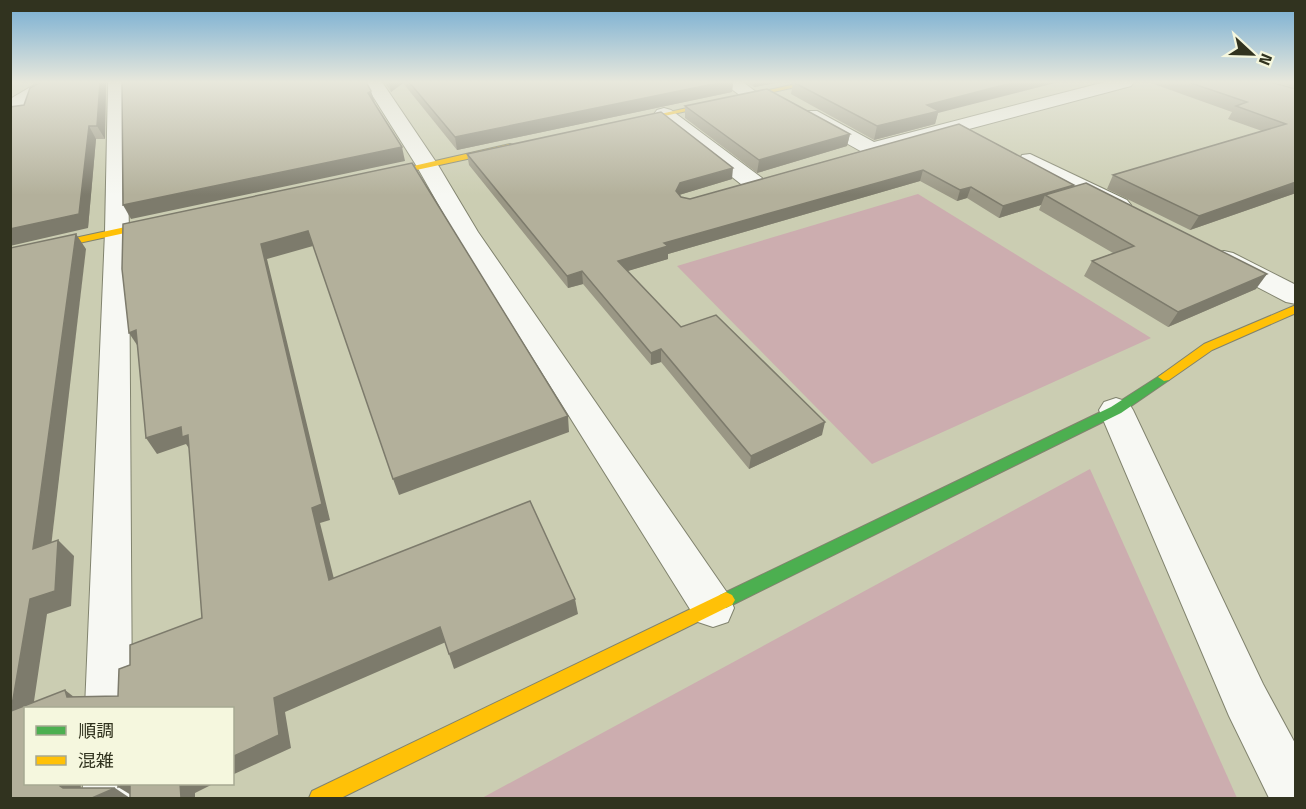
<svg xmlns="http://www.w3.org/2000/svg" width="1306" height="809" viewBox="0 0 1306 809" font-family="'Titillium Web','Noto Sans JP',sans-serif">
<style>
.green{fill:#ccadaf}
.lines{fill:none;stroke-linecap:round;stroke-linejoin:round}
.street-casing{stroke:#81836e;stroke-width:2}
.fast-casing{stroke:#81836e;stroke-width:2}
.slow-casing{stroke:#81836e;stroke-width:2}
.street{fill:#f7f8f3;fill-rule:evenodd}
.fast{fill:#4caf50;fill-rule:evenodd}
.slow{fill:#ffc107;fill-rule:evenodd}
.wall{fill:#9a9785}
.shaded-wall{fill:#7d7b6c}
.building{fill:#b3b09b;stroke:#7d7b6c;stroke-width:1.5}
</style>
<rect width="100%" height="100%" fill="#cbcdb2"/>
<!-- green -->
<g class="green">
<path d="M 918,194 L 1151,338 L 872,464 L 677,266 Z"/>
<path d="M 1090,469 L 1237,798 L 482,798 Z"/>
</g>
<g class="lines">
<defs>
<g id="street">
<path d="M 39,82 L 60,82 L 17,111 L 10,113 L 10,99 Z"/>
<path d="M 108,82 L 126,82 L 129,232 L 132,708 L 85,708 L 105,232 Z"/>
<path d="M 364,82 L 382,82 L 438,165 L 478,232 L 728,594 L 734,608 L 728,622 L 713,627 L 698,622 L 454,232 L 416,165 Z"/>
<path d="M 722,82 L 743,82 L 760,95 L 757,99 L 745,99 Z"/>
<path d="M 1105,82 L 1134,82 L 1131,86 L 871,155 L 864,153 L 803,119 L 800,115 L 803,111 L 817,111 L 874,142 Z"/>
<path d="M 664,108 L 671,110 L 762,178 L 765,183 L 762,188 L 754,190 L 746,188 L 657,118 L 654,114 L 657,110 Z"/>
<path d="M 1030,154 L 1127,200 L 1131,205 L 1127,210 L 1119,212 L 1111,210 L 1022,165 L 1019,160 L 1022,155 Z"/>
<path d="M 1224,251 L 1233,253 L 1296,285 L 1296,304 L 1286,302 L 1215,265 L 1211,259 L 1215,253 Z"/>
<path d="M 1116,398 L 1128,402 L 1133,410 L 1263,684 L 1296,745 L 1296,798 L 1269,798 L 1229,716 L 1099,410 L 1104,402 Z"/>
<path d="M 83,784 L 133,784 L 134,798 L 82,798 Z"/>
</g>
<path id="fast" d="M 1164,373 L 1170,377 L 1169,380 L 1121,413 L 732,605 L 726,608 L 720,605 L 717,600 L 720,595 L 1111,407 Z"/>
<g id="slow">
<path d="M 805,82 L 818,82 L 619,126 L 615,124 Z"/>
<path d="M 510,144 L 513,145 L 513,149 L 370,180 L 365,177 Z"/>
<path d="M 167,218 L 171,219 L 171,223 L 10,258 L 10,252 Z"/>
<path d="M 1296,305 L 1296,313 L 1212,350 L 1169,380 L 1164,381 L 1158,377 L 1204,344 Z"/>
<path d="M 726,592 L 732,595 L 735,600 L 732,605 L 341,798 L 309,798 L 312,791 Z"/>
</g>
</defs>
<!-- street casing -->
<use href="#street" class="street-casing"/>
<!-- fast casing -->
<use href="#fast" class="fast-casing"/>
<!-- slow casing -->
<use href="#slow" class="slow-casing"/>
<!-- street -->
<use href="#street" class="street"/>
<!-- fast -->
<use href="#fast" class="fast"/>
<!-- slow -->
<use href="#slow" class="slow"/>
</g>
<!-- wall -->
<g class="wall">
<path d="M 106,82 L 105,139 L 96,139 L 88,228 L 24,105 Z"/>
<path d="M 384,82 L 733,82 L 732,92 L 457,150 L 403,83 L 391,92 Z"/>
<path d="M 746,82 L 781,82 L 754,87 Z"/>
<path d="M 793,82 L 938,113 L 935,124 L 874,140 L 791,94 Z"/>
<path d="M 1148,82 L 1270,82 L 1296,89 L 1296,193 L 1190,230 L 1107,189 L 1113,175 L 1262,131 L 1228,119 L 1232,112 Z"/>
<path d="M 1274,82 L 1296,82 L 1296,88 Z"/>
<path d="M 685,106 L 850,134 L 847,146 L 757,173 L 685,118 Z"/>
<path d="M 959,124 L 1074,185 L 1074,187 L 1256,289 L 1168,327 L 1084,276 L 1092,261 L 1113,253 L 1039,210 L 1041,205 L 999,218 L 967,198 L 957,201 L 920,181 L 668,254 L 668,259 L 627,271 L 681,327 L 822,435 L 749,469 L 661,362 L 651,365 L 583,284 L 568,288 L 469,165 L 467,154 L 732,179 L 679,195 L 681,197 L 690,199 Z"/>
</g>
<!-- shaded-wall -->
<g class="shaded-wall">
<path d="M 100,82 L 106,82 L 105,139 L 97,126 Z"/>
<path d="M 389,82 L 403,82 L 403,83 L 391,92 Z"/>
<path d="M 721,82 L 733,82 L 732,92 L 457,150 L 455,137 Z"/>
<path d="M 754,82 L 781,82 L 754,87 Z"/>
<path d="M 1015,82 L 1059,82 L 938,113 L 935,124 L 874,140 L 877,126 L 927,105 Z"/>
<path d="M 371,91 L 375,103 L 368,93 Z"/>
<path d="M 89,126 L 96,139 L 88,228 L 10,246 L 10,229 Z"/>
<path d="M 850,134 L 847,146 L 757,173 L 759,160 Z"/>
<path d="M 402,147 L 405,161 L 131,219 L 123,205 Z"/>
<path d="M 733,168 L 732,179 L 679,195 L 676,191 L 680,183 Z"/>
<path d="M 923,170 L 920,181 L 668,254 L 668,259 L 618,274 L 618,261 L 664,243 Z"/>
<path d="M 1296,182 L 1296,193 L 1190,230 L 1199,216 Z"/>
<path d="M 1074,185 L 1069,197 L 1045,195 L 1041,205 L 999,218 L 1003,206 Z"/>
<path d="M 971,187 L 967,198 L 957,201 L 960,190 Z"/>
<path d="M 308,231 L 313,246 L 267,259 L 330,520 L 320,523 L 338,595 L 329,580 L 312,508 L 261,244 Z"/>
<path d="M 76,234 L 86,249 L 49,564 L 33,549 Z"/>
<path d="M 582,271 L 583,284 L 568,288 L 567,276 Z"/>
<path d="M 1267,274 L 1256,289 L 1168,327 L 1178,312 Z"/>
<path d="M 136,330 L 139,348 L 129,333 Z"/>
<path d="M 661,349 L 661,362 L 651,365 L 651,353 Z"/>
<path d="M 568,416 L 569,432 L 399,495 L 393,479 Z"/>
<path d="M 825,422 L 822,435 L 749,469 L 751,456 Z"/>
<path d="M 181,427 L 188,435 L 192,453 L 186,444 L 157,454 L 146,438 Z"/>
<path d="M 58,540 L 74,556 L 71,606 L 47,614 L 33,708 L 11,711 L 30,599 Z"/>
<path d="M 575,599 L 578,614 L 454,669 L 449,654 Z"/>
<path d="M 440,627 L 446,642 L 285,712 L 291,748 L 232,775 L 232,757 L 274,698 Z"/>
<path d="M 65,690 L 83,704 L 67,697 Z"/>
<path d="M 61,783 L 81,783 L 80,798 L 63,788 L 60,786 Z"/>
<path d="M 126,783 L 133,783 L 136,798 L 118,787 Z"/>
<path d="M 180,783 L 215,783 L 195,793 L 195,798 L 181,798 Z"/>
<path d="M 115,788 L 130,798 L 92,798 Z"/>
</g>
<!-- building -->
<g class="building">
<path d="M 41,82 L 100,82 L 97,126 L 89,126 L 79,214 L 10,229 L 10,107 L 24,105 L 30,88 Z"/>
<path d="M 122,82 L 366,82 L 371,91 L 368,93 L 402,147 L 123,205 Z"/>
<path d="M 409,82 L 723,82 L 455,137 Z"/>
<path d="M 793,82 L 1015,82 L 927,105 L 939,111 L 877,126 Z"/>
<path d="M 1188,82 L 1270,82 L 1296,89 L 1296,182 L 1199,216 L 1113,175 L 1286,124 L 1236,106 L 1247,102 Z"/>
<path d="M 767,89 L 850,134 L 759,160 L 685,106 Z"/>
<path d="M 661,112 L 733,168 L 680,183 L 676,191 L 681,197 L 690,199 L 959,124 L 1074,185 L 1003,206 L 971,187 L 960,190 L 923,170 L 664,243 L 668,246 L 618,261 L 681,327 L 716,315 L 825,422 L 751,456 L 661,349 L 651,353 L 582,271 L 567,276 L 467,154 Z"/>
<path d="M 412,163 L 568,416 L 393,479 L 308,231 L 261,244 L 322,504 L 312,508 L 329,580 L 530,501 L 575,599 L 449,654 L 440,627 L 274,698 L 279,735 L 232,757 L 232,708 L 26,708 L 26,783 L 61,783 L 60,786 L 63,788 L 115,788 L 92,798 L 10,798 L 10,248 L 76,234 L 33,549 L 58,540 L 55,591 L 30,599 L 11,711 L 65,690 L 67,697 L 118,696 L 119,669 L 130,665 L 130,645 L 202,618 L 188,435 L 182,437 L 181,427 L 146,438 L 136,330 L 129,333 L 122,269 L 123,224 Z"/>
<path d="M 1086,183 L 1267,274 L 1178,312 L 1092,261 L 1134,246 L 1045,195 Z"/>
<path d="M 118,783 L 126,783 L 118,787 Z"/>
<path d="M 130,783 L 180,783 L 181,798 L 130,798 Z"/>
</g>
<!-- sky -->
<linearGradient id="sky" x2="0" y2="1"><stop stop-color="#73acd2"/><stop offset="0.42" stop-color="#e8e8dc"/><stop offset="1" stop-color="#e8e8dc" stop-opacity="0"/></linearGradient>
<rect width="1306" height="195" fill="url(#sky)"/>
<!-- border -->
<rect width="1306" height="809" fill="none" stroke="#31331f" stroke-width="24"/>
<!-- legend -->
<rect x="24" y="707" width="210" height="78" fill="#f5f7de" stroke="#a7a992" stroke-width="1.5"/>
<rect x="36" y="726" width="30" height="9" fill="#4caf50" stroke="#a7a992" stroke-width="1.5"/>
<text x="78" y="737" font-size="18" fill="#31331f">順調</text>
<rect x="36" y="756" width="30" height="9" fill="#ffc107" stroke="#a7a992" stroke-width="1.5"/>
<text x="78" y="767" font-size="18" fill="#31331f">混雑</text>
<!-- north arrow -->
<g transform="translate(1252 54) rotate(112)" stroke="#f5f7de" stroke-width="4.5" paint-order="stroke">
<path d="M0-4.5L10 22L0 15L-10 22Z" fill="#31331f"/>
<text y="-9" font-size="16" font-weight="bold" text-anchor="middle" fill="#31331f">N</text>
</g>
</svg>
